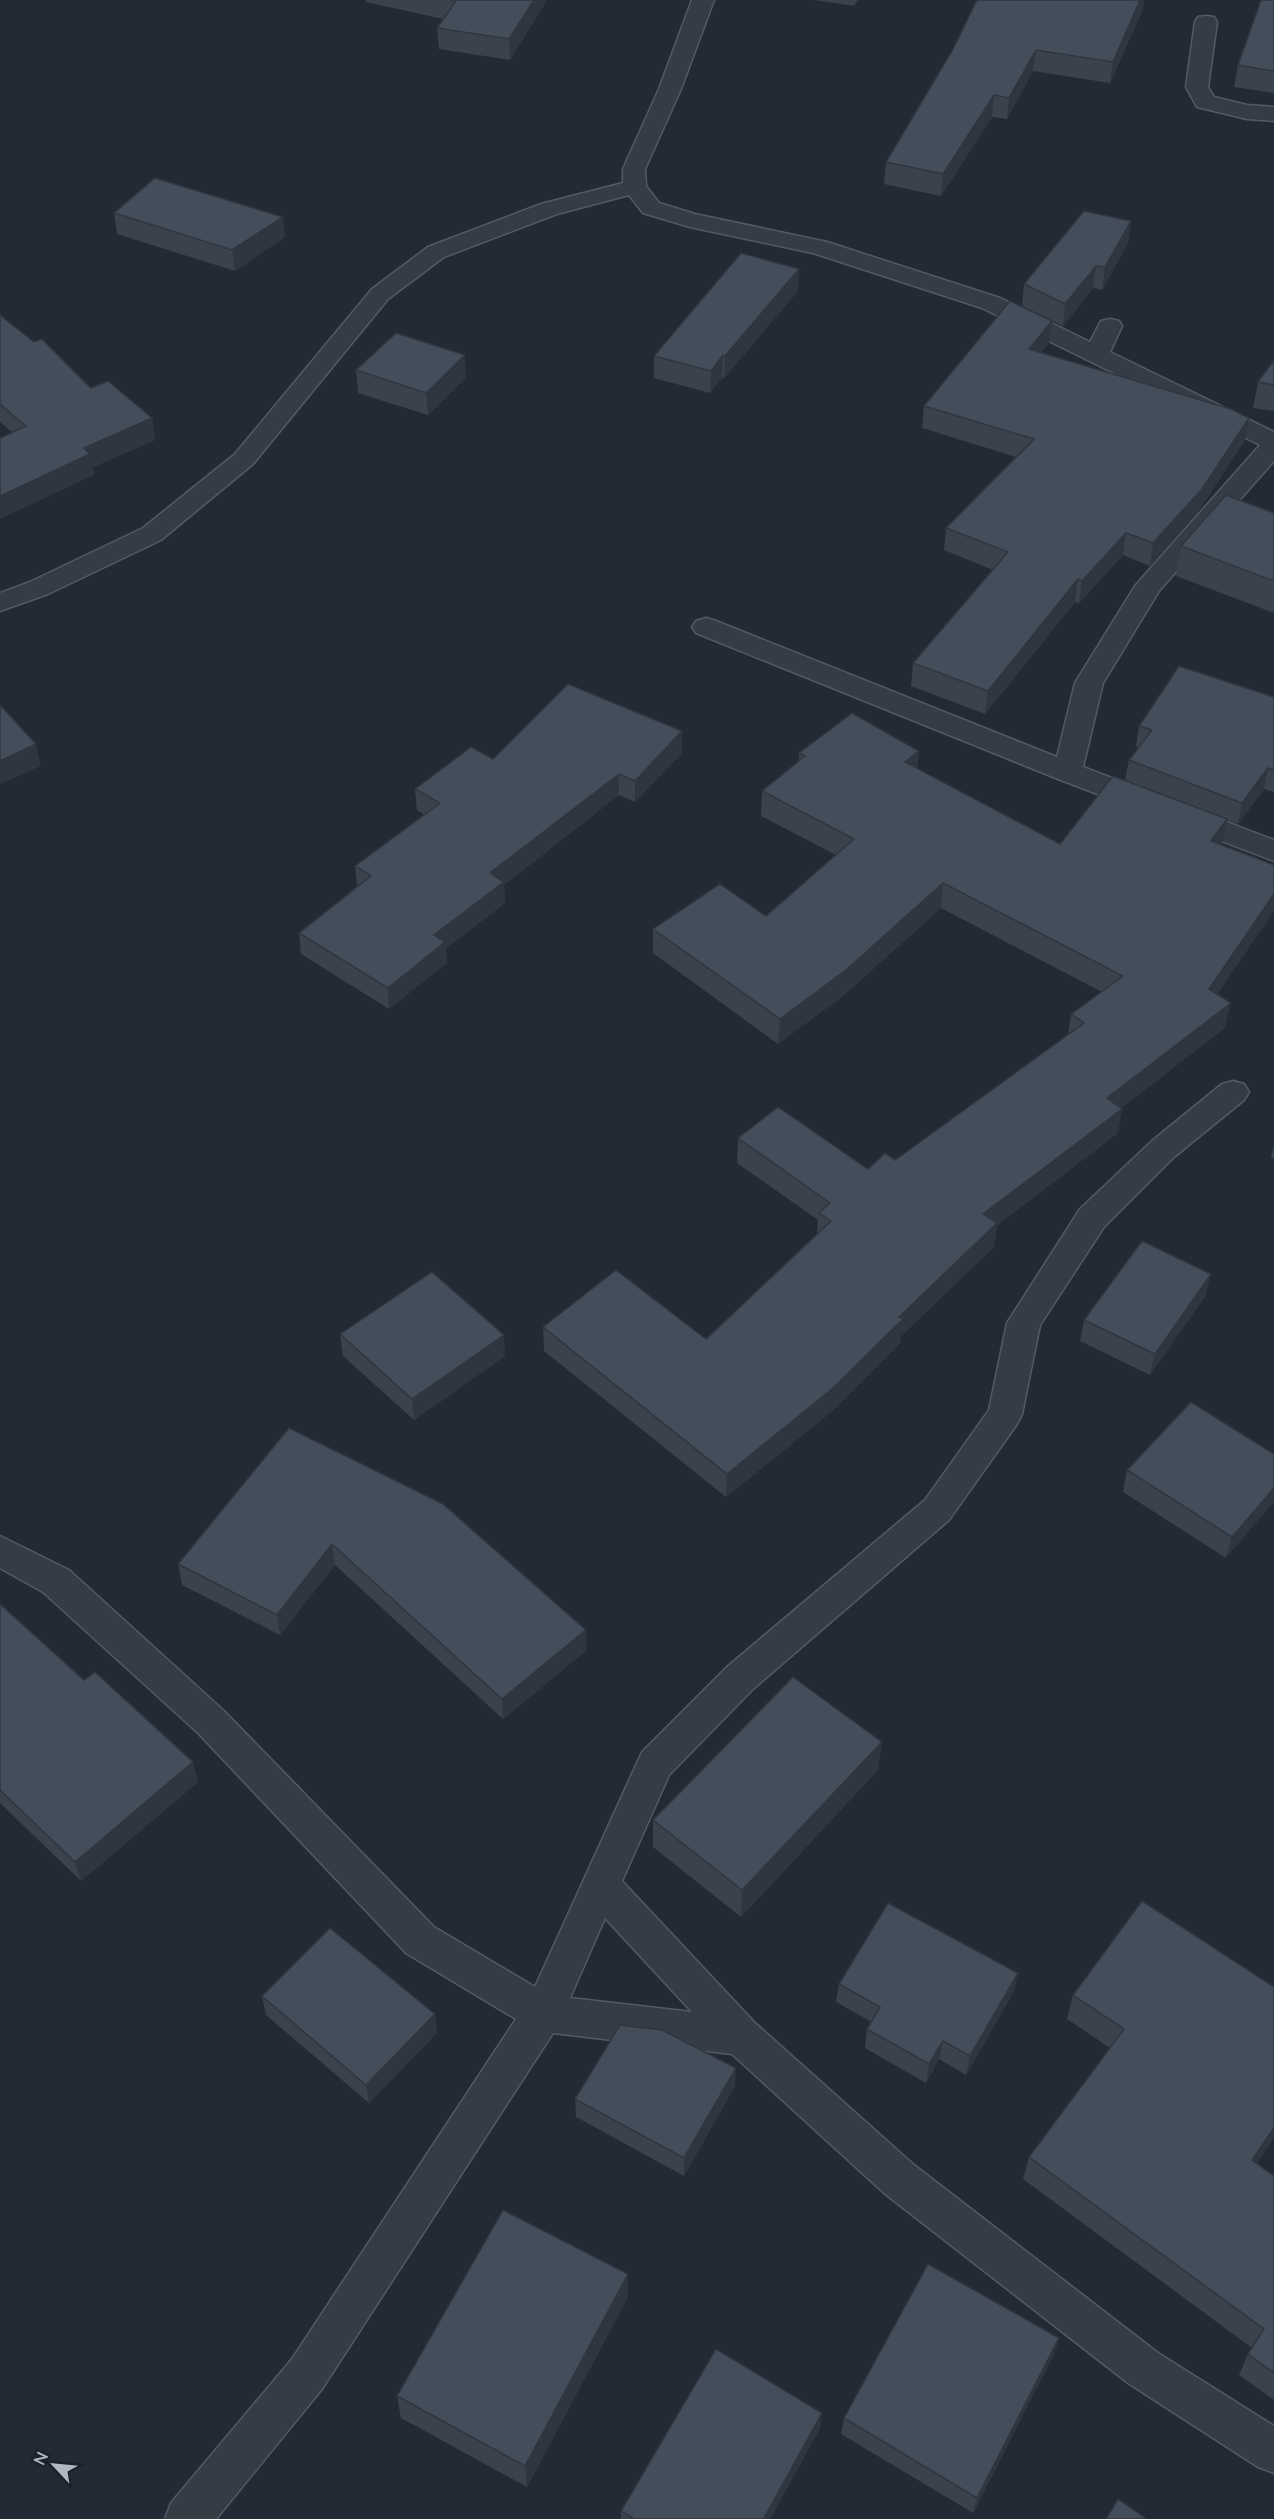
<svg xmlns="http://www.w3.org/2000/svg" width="1274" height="2519" viewBox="0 0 1274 2519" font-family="Lato,sans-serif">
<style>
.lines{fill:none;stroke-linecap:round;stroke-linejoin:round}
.minor-casing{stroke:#535a64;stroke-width:3}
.minor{fill:#363c46;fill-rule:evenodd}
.wall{fill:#3a424d}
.shaded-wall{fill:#30363f}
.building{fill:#444d5a;stroke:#30363f;stroke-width:1.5}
</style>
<rect width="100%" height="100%" fill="#232a36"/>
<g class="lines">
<defs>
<g id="minor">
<path d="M 692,0 L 714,0 L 681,89 L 645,169 L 646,186 L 659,203 L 695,214 L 827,242 L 1000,298 L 1090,342 L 1101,321 L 1110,319 L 1119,321 L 1122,326 L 1110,352 L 1274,432 L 1274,461 L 1159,591 L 1103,683 L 1083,767 L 1274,840 L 1274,861 L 1058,779 L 696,633 L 692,627 L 696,621 L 706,618 L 716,621 L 1057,757 L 1075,683 L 1135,586 L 1260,445 L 982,308 L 813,253 L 690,227 L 643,213 L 629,195 L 557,214 L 444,257 L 388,299 L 253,464 L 161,540 L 48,594 L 0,611 L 0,593 L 30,582 L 143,528 L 235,454 L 372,289 L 428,247 L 541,204 L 623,183 L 623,169 L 659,89 Z"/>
<path d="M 1206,16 L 1214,17 L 1217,22 L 1208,87 L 1214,97 L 1247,105 L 1274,107 L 1274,121 L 1247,119 L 1197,107 L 1186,87 L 1195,22 L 1198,17 Z"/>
<path d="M 1233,1081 L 1244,1084 L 1249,1092 L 1244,1100 L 1174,1157 L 1104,1227 L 1040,1325 L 1022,1414 L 1017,1424 L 949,1520 L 753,1689 L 669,1775 L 622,1881 L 755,2023 L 914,2165 L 1158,2353 L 1274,2426 L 1274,2473 L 1258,2467 L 1128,2383 L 884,2193 L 732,2054 L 553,2033 L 322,2389 L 216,2519 L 165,2519 L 171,2503 L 292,2359 L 516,2019 L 406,1953 L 198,1733 L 43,1592 L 0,1568 L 0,1536 L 69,1570 L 224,1711 L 434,1927 L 535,1987 L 642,1752 L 727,1667 L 925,1500 L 989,1410 L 1007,1323 L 1080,1209 L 1152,1141 L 1222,1084 ZM 605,1918 L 692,2012 L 570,1998 Z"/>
</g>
</defs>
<!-- minor casing -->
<use href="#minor" class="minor-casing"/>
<!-- minor -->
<use href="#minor" class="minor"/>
</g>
<!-- wall -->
<g class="wall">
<path d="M 366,0 L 547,0 L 510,60 L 439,49 L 437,28 L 443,19 L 366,2 Z"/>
<path d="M 814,0 L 858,0 L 854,6 Z"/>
<path d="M 1274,0 L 1274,93 L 1234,87 L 1238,65 Z"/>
<path d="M 1143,9 L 1110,83 L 1033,71 L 1007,119 L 992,117 L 941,196 L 884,184 L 886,162 L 952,51 Z"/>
<path d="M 114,213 L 285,237 L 235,271 L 117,234 Z"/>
<path d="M 1131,221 L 1128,243 L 1102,290 L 1093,288 L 1063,326 L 1022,306 L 1024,284 Z"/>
<path d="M 799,269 L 798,291 L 724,378 L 722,378 L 710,393 L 654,378 L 654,356 Z"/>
<path d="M 0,315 L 91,388 L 152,418 L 155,440 L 93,467 L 94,475 L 12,432 L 0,422 Z"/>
<path d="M 1052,321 L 1049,343 L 1041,353 L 1245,440 L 1198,512 L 1150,566 L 1123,555 L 1079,603 L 1075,602 L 985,714 L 911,686 L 913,663 L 993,570 L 944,550 L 946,528 L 1016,457 L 922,428 L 924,406 Z"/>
<path d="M 1274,360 L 1274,411 L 1253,408 L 1258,382 Z"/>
<path d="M 356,370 L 466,377 L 428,415 L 358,393 Z"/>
<path d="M 1274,513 L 1274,613 L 1176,576 L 1181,546 Z"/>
<path d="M 1274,697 L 1274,792 L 1264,789 L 1238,824 L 1227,820 L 1221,845 L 1217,994 L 1225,1028 L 1121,1108 L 1118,1133 L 997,1225 L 994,1247 L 901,1336 L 900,1343 L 830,1413 L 726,1497 L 544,1351 L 543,1327 L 706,1339 L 817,1234 L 818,1220 L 737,1163 L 738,1138 L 868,1169 L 895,1160 L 1068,1035 L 1071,1014 L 1102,992 L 941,908 L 844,995 L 778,1044 L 653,953 L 653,929 L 766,916 L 836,855 L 761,816 L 762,791 L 799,761 L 799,753 L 918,769 L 1060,844 L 1125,780 L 1129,760 L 1139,747 L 1136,746 L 1139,726 Z"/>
<path d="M 682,731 L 682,753 L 635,802 L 619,795 L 504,885 L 505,903 L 446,948 L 447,963 L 389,1009 L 301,954 L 299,933 L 357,886 L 355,866 L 425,815 L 417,810 L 415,789 L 493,759 Z"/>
<path d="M 1274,1144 L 1274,1159 L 1271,1158 Z"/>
<path d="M 1206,1295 L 1150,1375 L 1080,1341 L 1084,1320 Z"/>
<path d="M 340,1334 L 505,1356 L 414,1420 L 343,1356 Z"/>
<path d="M 289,1428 L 587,1650 L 503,1719 L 335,1565 L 280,1635 L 182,1585 L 178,1564 Z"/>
<path d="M 1274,1454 L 1226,1558 L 1123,1492 L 1127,1470 Z"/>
<path d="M 0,1604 L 198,1782 L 81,1881 L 0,1803 Z"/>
<path d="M 878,1770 L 741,1917 L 653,1847 L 653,1820 Z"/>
<path d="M 1142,1901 L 1257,2163 L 1274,2176 L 1274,2400 L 1239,2375 L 1248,2354 L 1252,2348 L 1023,2179 L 1029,2157 L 1110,2048 L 1067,2019 L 1073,1995 Z"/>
<path d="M 839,1984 L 1014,1991 L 966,2075 L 939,2059 L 926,2083 L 865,2048 L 867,2029 L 872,2022 L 836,2002 Z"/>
<path d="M 262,1996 L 435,2014 L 437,2033 L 369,2103 L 266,2015 Z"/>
<path d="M 735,2086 L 684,2176 L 576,2117 L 575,2099 Z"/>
<path d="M 628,2297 L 527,2487 L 401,2418 L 397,2396 Z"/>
<path d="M 1059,2338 L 1054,2354 L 973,2513 L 841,2434 L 844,2418 Z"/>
<path d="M 820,2428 L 770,2519 L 621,2519 L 621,2511 Z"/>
</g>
<!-- shaded-wall -->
<g class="shaded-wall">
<path d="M 534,0 L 547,0 L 510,60 L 509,39 Z"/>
<path d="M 1140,0 L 1144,0 L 1143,9 L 1110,83 L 1113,62 Z"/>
<path d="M 1036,50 L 1033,71 L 1007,119 L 1009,98 Z"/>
<path d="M 994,95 L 992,117 L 941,196 L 943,174 Z"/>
<path d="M 283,217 L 285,237 L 235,271 L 232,250 Z"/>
<path d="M 1131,221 L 1128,243 L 1102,290 L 1105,267 Z"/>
<path d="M 1096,266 L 1093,288 L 1063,326 L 1065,304 Z"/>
<path d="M 799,269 L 798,291 L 724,378 L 725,356 Z"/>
<path d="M 1052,321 L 1049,343 L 1027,371 L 1029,349 Z"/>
<path d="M 465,355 L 466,377 L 428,415 L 426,393 Z"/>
<path d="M 723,355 L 722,378 L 710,393 L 711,371 Z"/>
<path d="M 152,418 L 155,440 L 93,467 L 94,475 L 0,519 L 0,496 L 84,448 Z"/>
<path d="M 1249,418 L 1245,440 L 1198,512 L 1150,566 L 1153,543 Z"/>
<path d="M 1126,533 L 1123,555 L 1079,603 L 1082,581 Z"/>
<path d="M 1078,579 L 1075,602 L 985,714 L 988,691 Z"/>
<path d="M 682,731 L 682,753 L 635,802 L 635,781 Z"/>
<path d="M 36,744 L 41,766 L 0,784 L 0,761 Z"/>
<path d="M 919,751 L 917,776 L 905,762 Z"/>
<path d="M 1268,768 L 1264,789 L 1238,824 L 1242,803 Z"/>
<path d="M 619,774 L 619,795 L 504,885 L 505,903 L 446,948 L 447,963 L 389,1009 L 388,988 L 434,935 L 490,873 Z"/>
<path d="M 1227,819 L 1222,844 L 1206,866 L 1211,841 Z"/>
<path d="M 943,883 L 941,908 L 844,995 L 778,1044 L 780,1019 Z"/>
<path d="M 1274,894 L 1274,911 L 1204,1014 L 1209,989 Z"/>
<path d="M 1231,1003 L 1225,1028 L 1103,1122 L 1107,1098 Z"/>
<path d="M 1122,1109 L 1118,1133 L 997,1225 L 994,1247 L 901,1336 L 900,1343 L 830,1413 L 726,1497 L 727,1474 L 899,1317 L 983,1214 Z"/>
<path d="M 1211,1274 L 1206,1295 L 1150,1375 L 1155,1354 Z"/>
<path d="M 504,1335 L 505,1356 L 414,1420 L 412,1399 Z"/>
<path d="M 1274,1488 L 1274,1502 L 1226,1558 L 1232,1537 Z"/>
<path d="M 332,1544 L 335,1565 L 280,1635 L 277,1615 Z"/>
<path d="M 586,1630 L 587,1650 L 503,1719 L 502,1699 Z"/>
<path d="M 882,1742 L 878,1770 L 741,1917 L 742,1890 Z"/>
<path d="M 193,1762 L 198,1782 L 81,1881 L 75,1862 Z"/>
<path d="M 1018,1973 L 1014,1991 L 966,2075 L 970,2056 Z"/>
<path d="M 435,2014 L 437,2033 L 369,2103 L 366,2085 Z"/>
<path d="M 943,2041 L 939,2059 L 926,2083 L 929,2064 Z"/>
<path d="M 736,2068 L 735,2086 L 684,2176 L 684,2158 Z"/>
<path d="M 1274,2128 L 1274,2138 L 1244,2183 L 1252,2160 Z"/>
<path d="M 628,2274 L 628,2297 L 527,2487 L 525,2466 Z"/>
<path d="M 1059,2338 L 1054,2354 L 973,2513 L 977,2498 Z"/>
<path d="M 822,2413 L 820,2428 L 770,2519 L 764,2519 Z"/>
</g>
<!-- building -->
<g class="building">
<path d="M 451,0 L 534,0 L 509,39 L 437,28 L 456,1 Z"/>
<path d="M 977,0 L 1140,0 L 1113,62 L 1036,50 L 1009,98 L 994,95 L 943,174 L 886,162 L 952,51 Z"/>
<path d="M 1261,0 L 1274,0 L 1274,71 L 1238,65 Z"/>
<path d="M 155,178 L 283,217 L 232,250 L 114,213 Z"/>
<path d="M 1084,211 L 1131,221 L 1105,267 L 1096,266 L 1065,304 L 1024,284 Z"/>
<path d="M 741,253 L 799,269 L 725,356 L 723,355 L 711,371 L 654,356 Z"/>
<path d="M 1010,301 L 1052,321 L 1029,349 L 1231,409 L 1249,418 L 1202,489 L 1153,543 L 1126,533 L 1082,581 L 1078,579 L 988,691 L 913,663 L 1008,552 L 946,528 L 1034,439 L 924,406 Z"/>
<path d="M 0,315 L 34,342 L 42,339 L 91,388 L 108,381 L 152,418 L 84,448 L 90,454 L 0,496 L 0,438 L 26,426 L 0,404 Z"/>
<path d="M 396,333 L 465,355 L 426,393 L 356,370 Z"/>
<path d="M 1274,360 L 1274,385 L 1258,382 Z"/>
<path d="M 1226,495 L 1274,513 L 1274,581 L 1181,546 Z"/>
<path d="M 1179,666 L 1274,697 L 1274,770 L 1268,768 L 1242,803 L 1129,760 L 1152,730 L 1139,726 Z"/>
<path d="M 568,684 L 682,731 L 635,781 L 619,774 L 490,873 L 504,882 L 434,935 L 445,942 L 388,988 L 299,933 L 371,876 L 355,866 L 440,803 L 415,789 L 471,747 L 493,759 Z"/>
<path d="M 0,705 L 36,744 L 0,761 Z"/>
<path d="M 852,713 L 919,751 L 905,762 L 1060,844 L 1113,776 L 1227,819 L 1211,841 L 1274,865 L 1274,894 L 1209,989 L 1231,1003 L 1107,1098 L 1122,1109 L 983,1214 L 997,1223 L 899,1317 L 903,1319 L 832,1389 L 727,1474 L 543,1327 L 616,1270 L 706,1339 L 831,1221 L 819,1213 L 830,1203 L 738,1138 L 778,1107 L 868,1169 L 885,1153 L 895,1160 L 1084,1023 L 1071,1014 L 1123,976 L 943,883 L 846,970 L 780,1019 L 653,929 L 720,884 L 766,916 L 854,839 L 762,791 L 805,756 L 799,753 Z"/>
<path d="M 1142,1241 L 1211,1274 L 1155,1354 L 1084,1320 Z"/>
<path d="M 432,1272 L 504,1335 L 412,1399 L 340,1334 Z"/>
<path d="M 1191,1402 L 1274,1454 L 1274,1488 L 1232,1537 L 1127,1470 Z"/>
<path d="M 289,1428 L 443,1504 L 586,1630 L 502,1699 L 332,1544 L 277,1615 L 178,1564 Z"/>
<path d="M 0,1604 L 84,1680 L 95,1672 L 193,1762 L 75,1862 L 0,1790 Z"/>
<path d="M 793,1677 L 882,1742 L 742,1890 L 653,1820 Z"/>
<path d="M 1142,1901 L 1274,1987 L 1274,2128 L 1252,2160 L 1274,2176 L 1274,2373 L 1248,2354 L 1264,2329 L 1029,2157 L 1124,2029 L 1073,1995 Z"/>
<path d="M 888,1903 L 1018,1973 L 970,2056 L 943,2041 L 929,2064 L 867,2029 L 880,2007 L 839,1984 Z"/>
<path d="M 330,1928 L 435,2014 L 366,2085 L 262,1996 Z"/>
<path d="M 620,2025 L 662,2030 L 736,2068 L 684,2158 L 575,2099 Z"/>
<path d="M 503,2210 L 628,2274 L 525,2466 L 397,2396 Z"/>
<path d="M 928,2264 L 1059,2338 L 977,2498 L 844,2418 Z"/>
<path d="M 716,2349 L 822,2413 L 764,2518 L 767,2519 L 634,2519 L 621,2511 Z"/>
<path d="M 1118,2499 L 1147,2519 L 1106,2519 Z"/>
</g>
<!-- north arrow -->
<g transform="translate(54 2465) rotate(296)" stroke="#1b212b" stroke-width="4.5" paint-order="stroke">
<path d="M0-4.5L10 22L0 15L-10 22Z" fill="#b0b7c3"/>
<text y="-9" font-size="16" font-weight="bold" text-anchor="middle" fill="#b0b7c3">N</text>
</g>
</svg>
